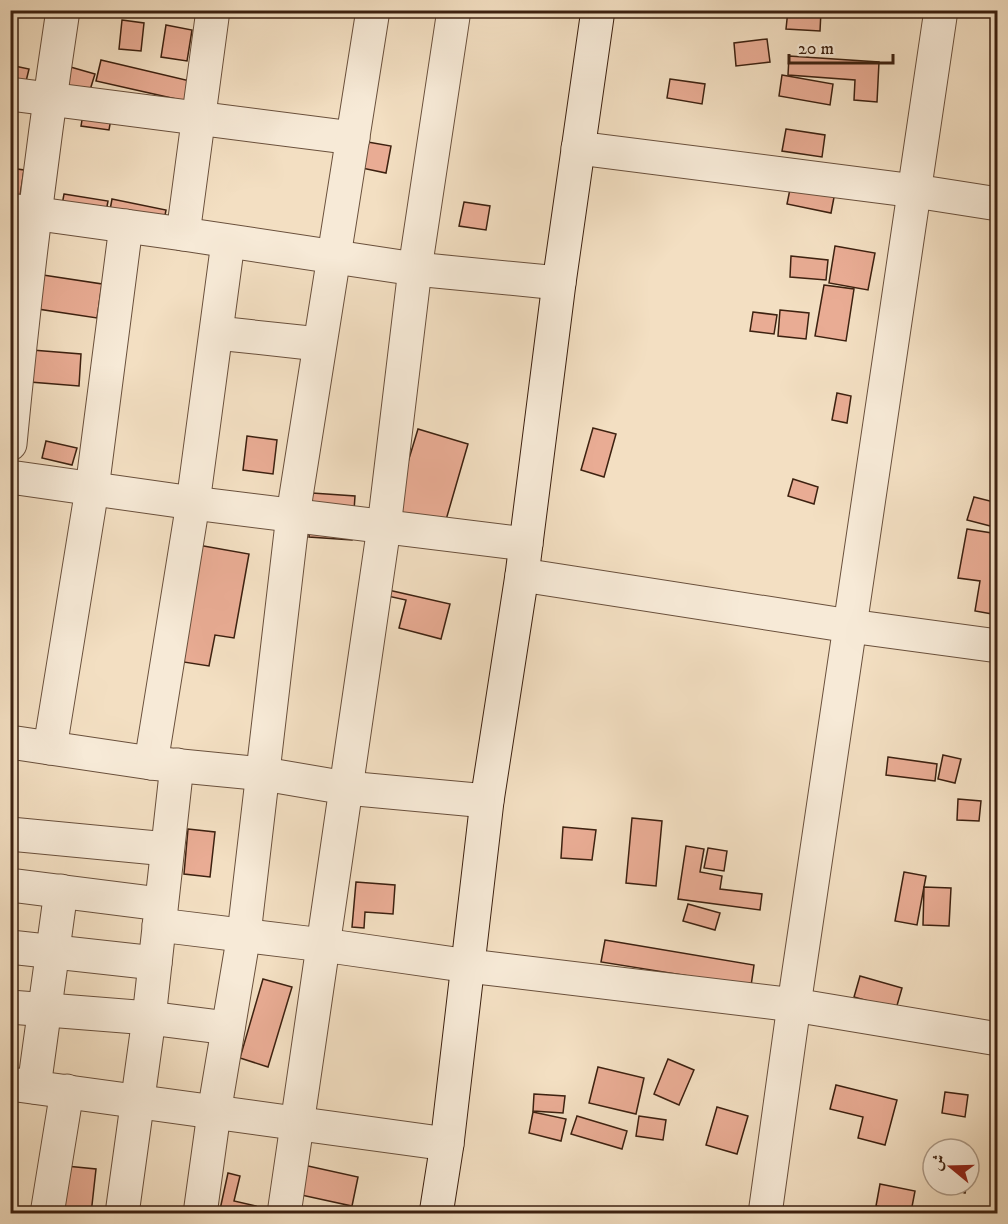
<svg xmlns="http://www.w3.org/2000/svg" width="1008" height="1224" viewBox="0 0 1008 1224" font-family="'IM FELL DW Pica',Amiri,serif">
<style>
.building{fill:#e9ac94;stroke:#3d2110;stroke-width:1.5}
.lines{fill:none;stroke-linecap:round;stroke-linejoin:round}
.street-casing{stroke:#6a503c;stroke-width:35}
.secondary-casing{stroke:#3d2110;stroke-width:35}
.street{stroke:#f7ead7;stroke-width:33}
.secondary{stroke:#f7ead7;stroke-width:33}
</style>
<rect width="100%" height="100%" fill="#f3dfc2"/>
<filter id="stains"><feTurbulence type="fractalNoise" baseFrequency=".00333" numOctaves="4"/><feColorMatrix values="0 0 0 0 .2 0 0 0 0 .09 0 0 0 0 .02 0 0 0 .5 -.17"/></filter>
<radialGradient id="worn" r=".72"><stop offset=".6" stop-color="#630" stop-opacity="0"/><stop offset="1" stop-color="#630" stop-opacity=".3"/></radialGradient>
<!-- building -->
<g class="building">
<path d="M 788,10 L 821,11 L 820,31 L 786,29 Z"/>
<path d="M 122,20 L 144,23 L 141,51 L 119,49 Z"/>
<path d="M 166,25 L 192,30 L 187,61 L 161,57 Z"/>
<path d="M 767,39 L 770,62 L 736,66 L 734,43 Z"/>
<path d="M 789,56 L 879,62 L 877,102 L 854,100 L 855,80 L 788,75 Z"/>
<path d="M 101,60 L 190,81 L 185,101 L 96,81 Z"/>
<path d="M 10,65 L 29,69 L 22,98 L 10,96 Z"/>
<path d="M 67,66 L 95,74 L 85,106 L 58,98 Z"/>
<path d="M 782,75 L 833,84 L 830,105 L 779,96 Z"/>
<path d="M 670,79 L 705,84 L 702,104 L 667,98 Z"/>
<path d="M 84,108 L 112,113 L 109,130 L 81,126 Z"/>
<path d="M 786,129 L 825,135 L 822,157 L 782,151 Z"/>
<path d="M 362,141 L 391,146 L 386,173 L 357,167 Z"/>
<path d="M 10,168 L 24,170 L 19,202 L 10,200 Z"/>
<path d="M 791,184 L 835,192 L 831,213 L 787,204 Z"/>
<path d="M 64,194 L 108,201 L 104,223 L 60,216 Z"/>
<path d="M 112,199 L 166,210 L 162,231 L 108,221 Z"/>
<path d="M 464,202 L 490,206 L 486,230 L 459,226 Z"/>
<path d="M 835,246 L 875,253 L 868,290 L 829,283 Z"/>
<path d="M 791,256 L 828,260 L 826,280 L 790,277 Z"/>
<path d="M 43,275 L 102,284 L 97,318 L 38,309 Z"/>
<path d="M 824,285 L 854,289 L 846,341 L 815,336 Z"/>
<path d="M 780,310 L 809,313 L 806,339 L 778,336 Z"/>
<path d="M 753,312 L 777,315 L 774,334 L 750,331 Z"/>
<path d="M 32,350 L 81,354 L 79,386 L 30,382 Z"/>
<path d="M 837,393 L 851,396 L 847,423 L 832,420 Z"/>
<path d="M 593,428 L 616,434 L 604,477 L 581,470 Z"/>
<path d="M 418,429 L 468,444 L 439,544 L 388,528 Z"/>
<path d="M 247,436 L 277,440 L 273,474 L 243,470 Z"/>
<path d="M 46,441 L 77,448 L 72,465 L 42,458 Z"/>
<path d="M 793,479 L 818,487 L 814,504 L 788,496 Z"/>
<path d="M 312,493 L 355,496 L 352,540 L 309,537 Z"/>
<path d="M 974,497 L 998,503 L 998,528 L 967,520 Z"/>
<path d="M 967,529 L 998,534 L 998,615 L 975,611 L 980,581 L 958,578 Z"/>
<path d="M 198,545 L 249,554 L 234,638 L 215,635 L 209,666 L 177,661 Z"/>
<path d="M 384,589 L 450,604 L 441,639 L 399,628 L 406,600 L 383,595 Z"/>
<path d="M 943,755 L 961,759 L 955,783 L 938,779 Z"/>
<path d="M 888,757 L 937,764 L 935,781 L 886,775 Z"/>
<path d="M 958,799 L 981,801 L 979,821 L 957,820 Z"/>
<path d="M 632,818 L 662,821 L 656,886 L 626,883 Z"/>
<path d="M 563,827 L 596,830 L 592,860 L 561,858 Z"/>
<path d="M 188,829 L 215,832 L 210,877 L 184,874 Z"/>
<path d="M 686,846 L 704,849 L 700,872 L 722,876 L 720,889 L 762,894 L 760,910 L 678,899 Z"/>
<path d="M 708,848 L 727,851 L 724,871 L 704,868 Z"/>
<path d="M 904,872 L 926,876 L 917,925 L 895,921 Z"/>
<path d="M 356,882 L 395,885 L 393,914 L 365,912 L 364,928 L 352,927 Z"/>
<path d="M 924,887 L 951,888 L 949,926 L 923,925 Z"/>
<path d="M 688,904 L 720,913 L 715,930 L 683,921 Z"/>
<path d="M 605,940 L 754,965 L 751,986 L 601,962 Z"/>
<path d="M 860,976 L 902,988 L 896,1009 L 854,997 Z"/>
<path d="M 263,979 L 292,987 L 268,1067 L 240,1058 Z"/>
<path d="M 668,1059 L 694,1070 L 679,1105 L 654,1094 Z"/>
<path d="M 598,1067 L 644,1078 L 636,1114 L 589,1103 Z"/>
<path d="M 836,1085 L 897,1100 L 885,1145 L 858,1138 L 863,1117 L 830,1109 Z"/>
<path d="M 945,1092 L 968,1095 L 965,1117 L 942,1113 Z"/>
<path d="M 534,1094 L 565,1096 L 563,1113 L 533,1111 Z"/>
<path d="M 717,1107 L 748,1116 L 737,1154 L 706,1145 Z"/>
<path d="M 533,1112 L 566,1119 L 561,1141 L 529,1133 Z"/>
<path d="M 577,1116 L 627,1131 L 622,1149 L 571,1134 Z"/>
<path d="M 639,1116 L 666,1120 L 663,1140 L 636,1136 Z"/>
<path d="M 299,1164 L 358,1177 L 352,1206 L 292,1193 Z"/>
<path d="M 66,1166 L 96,1169 L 91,1214 L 61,1214 Z"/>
<path d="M 228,1173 L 240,1176 L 234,1201 L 256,1206 L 254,1214 L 219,1214 Z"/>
<path d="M 880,1184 L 915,1191 L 911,1212 L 876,1206 Z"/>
<path d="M 946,1185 L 967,1185 L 965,1193 L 945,1187 Z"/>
</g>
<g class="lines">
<defs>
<g id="street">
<path d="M 10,94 L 353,138"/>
<path d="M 578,148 L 915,191 L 998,204"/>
<path d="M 10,210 L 183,234 L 415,269 L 559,283"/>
<path d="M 183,234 L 213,10"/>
<path d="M 217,333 L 319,344"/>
<path d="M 10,444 C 24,299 41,155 63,10"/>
<path d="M 10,477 L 193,503 L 526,544"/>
<path d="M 522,575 L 850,626 L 998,646"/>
<path d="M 10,742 L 151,763 L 264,774 L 346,788 L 487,801"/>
<path d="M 50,748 L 92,489 L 126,226"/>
<path d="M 151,763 L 193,503 L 228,242"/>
<path d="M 10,834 L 167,849"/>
<path d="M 10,885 L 160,904"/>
<path d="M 159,925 L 323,945 L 469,966 L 794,1005 L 998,1039"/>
<path d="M 10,947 L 155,963"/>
<path d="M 10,1007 L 149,1018 L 228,1028"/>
<path d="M 10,1084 L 447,1144"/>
<path d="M 34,1087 L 61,891"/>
<path d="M 47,1214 L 67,1091"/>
<path d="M 122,1214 L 149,1018 L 177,765"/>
<path d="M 200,1214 L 214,1113 L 244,934 L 293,515 L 373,10"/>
<path d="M 284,1214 L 384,527 L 415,269 L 454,10"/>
<path d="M 765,1214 L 794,1005 L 941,10"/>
</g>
<path id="secondary" d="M 436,1214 L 447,1144 L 487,801 L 522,575 L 559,283 L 598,10"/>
</defs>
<!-- street casing -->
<use href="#street" class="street-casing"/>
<!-- secondary casing -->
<use href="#secondary" class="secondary-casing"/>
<!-- street -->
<use href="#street" class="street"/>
<!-- secondary -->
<use href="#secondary" class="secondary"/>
</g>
<!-- margin -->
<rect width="1008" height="1224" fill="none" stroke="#f3dfc2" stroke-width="36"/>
<rect x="12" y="12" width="984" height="1200" fill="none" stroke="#3d2110" stroke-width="3"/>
<rect x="18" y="18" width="972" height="1188" fill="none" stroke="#3d2110" stroke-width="1.5"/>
<!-- north arrow -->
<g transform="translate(951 1167) rotate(289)"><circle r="28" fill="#f7ead7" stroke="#ad9a87" stroke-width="1.5"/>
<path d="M0-4.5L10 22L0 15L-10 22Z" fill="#8f2418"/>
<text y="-9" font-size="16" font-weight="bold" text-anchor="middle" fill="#3d2110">ش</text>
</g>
<!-- scale -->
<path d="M789 54v9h104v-9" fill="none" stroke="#3d2110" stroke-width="3"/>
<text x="798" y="54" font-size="18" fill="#3d2110" stroke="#f7ead7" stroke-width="4.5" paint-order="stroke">20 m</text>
<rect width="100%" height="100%" filter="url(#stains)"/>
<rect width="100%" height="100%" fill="url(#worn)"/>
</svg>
